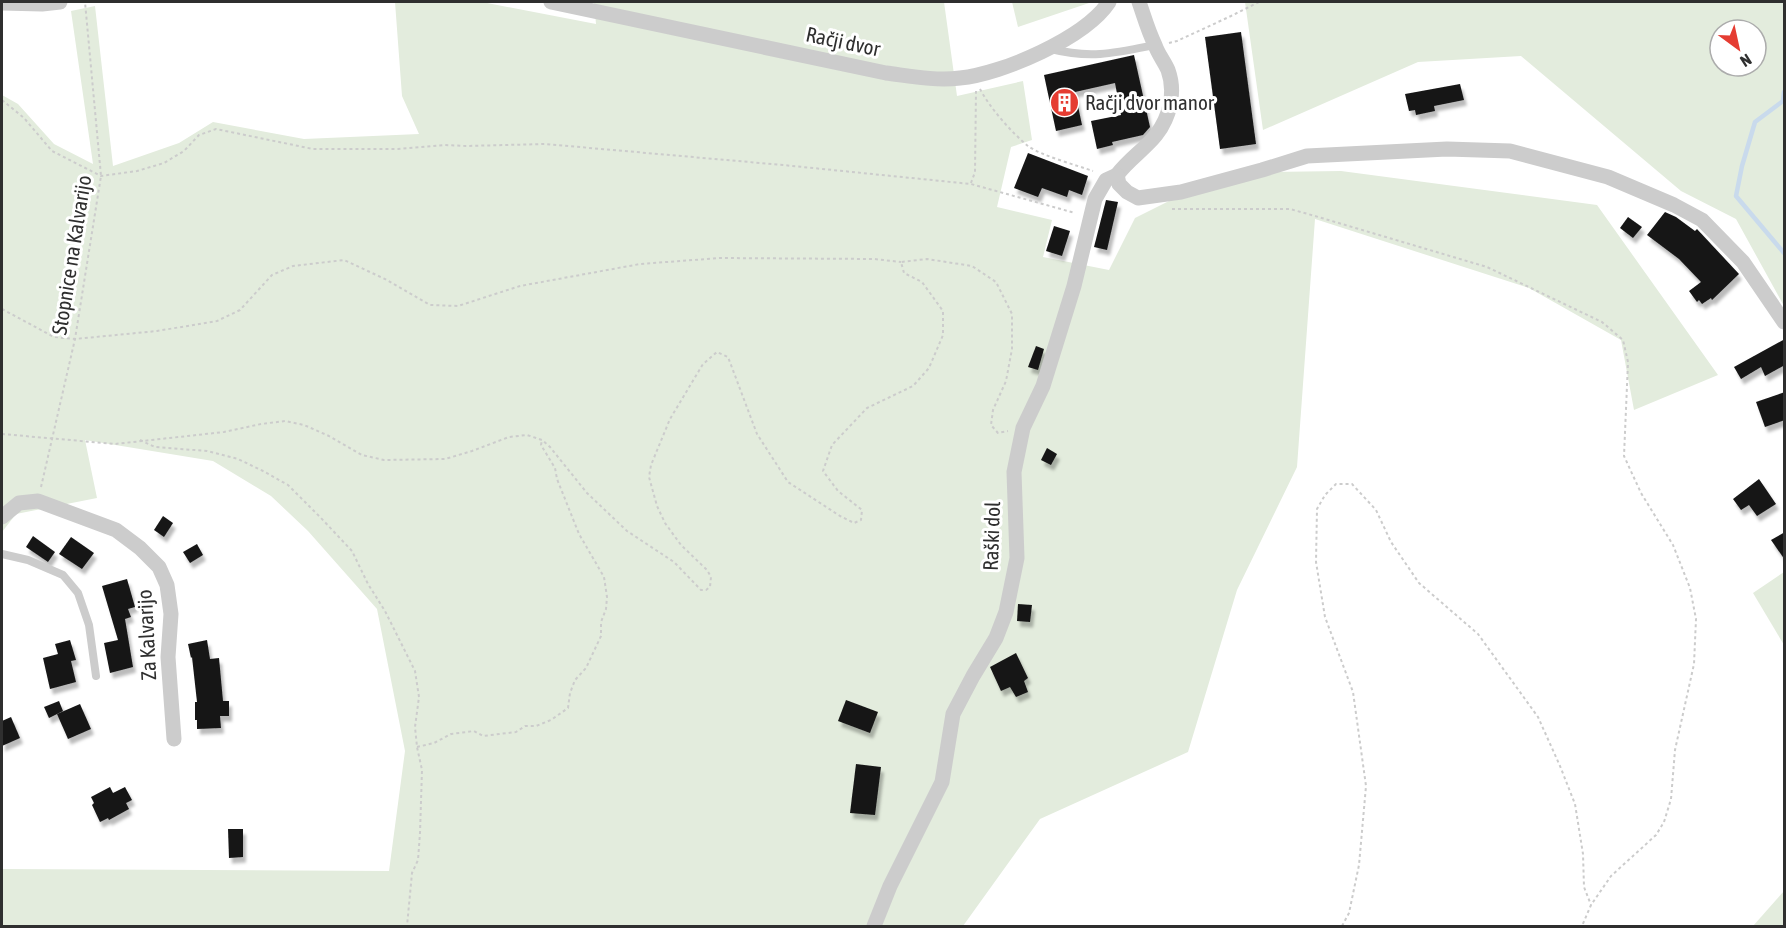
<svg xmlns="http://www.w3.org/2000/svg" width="1786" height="928" viewBox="0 0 1786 928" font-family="'Asap Condensed',sans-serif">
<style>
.green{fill:#e3ecdd;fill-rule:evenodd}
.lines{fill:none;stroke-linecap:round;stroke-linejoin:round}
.stream{stroke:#c9daec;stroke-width:4.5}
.building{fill:#161616;filter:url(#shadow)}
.path{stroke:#ccc;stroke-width:2;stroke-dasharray:3 3;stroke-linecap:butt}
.lane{stroke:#ccc;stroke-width:8}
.street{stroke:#ccc;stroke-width:15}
.labels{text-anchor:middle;stroke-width:6;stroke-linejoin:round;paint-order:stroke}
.street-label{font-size:21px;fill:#2f2f2f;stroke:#fff}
.poi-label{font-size:21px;fill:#2f2f2f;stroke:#fff;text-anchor:start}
</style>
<defs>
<filter id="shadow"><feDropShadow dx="3" dy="5.5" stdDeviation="1.5" flood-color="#0004"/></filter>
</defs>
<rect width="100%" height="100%" fill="#fff"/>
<!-- green -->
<g class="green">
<path d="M 395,2 L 482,2 L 596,24 L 594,2 L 944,2 L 957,96 L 1023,81 L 1032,140 L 1011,147 L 997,207 L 1052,220 L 1043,257 L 1109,270 L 1135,218 L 1189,191 L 1269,172 L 1341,171 L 1597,205 L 1718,375 L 1634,410 L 1621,340 L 1529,288 L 1315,219 L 1297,467 L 1237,590 L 1188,752 L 1040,819 L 963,926 L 2,926 L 2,869 L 389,871 L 405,751 L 377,609 L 308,531 L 271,496 L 213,461 L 85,440 L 97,498 L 16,514 L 2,532 L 2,95 L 18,104 L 54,144 L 93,164 L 71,11 L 95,6 L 113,166 L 179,143 L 213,122 L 304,139 L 419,134 L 402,96 Z"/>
<path d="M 1012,2 L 1092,2 L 1018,27 Z"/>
<path d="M 1245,2 L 1784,2 L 1784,306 L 1736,219 L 1681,191 L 1521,56 L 1418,62 L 1263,130 ZM 1720,30 L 1756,30 L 1756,66 L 1720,66 Z"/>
<path d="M 1784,572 L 1784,645 L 1753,593 Z"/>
<path d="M 1784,891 L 1784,926 L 1753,926 Z"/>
</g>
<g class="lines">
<!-- stream -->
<path class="stream" d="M 1784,92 L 1783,101 L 1755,122 L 1742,166 L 1736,196 L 1784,253"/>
</g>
<!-- building -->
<g class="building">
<path d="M 1241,32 L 1256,144 L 1220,149 L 1205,37 Z"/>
<path d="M 1134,55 L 1150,127 L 1143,135 L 1112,142 L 1113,145 L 1097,149 L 1091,121 L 1121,115 L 1115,83 L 1075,92 L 1082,125 L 1056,131 L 1044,75 Z"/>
<path d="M 1460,84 L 1464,100 L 1434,106 L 1435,111 L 1416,115 L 1415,110 L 1409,111 L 1405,94 Z"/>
<path d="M 1028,153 L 1088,176 L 1082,195 L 1069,190 L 1067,197 L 1042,188 L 1038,197 L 1014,188 Z"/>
<path d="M 1106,200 L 1118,202 L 1107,250 L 1094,247 Z"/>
<path d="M 1665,212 L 1676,217 L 1695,231 L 1697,229 L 1739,274 L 1712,300 L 1711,298 L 1702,304 L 1699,300 L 1697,302 L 1689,291 L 1701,282 L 1679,259 L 1647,235 Z"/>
<path d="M 1628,217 L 1642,227 L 1633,238 L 1620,228 Z"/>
<path d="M 1054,226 L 1070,231 L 1062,256 L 1046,251 Z"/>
<path d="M 1785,339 L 1785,365 L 1765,376 L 1761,367 L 1741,379 L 1734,367 Z"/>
<path d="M 1036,346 L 1044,349 L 1038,370 L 1028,367 Z"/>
<path d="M 1785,392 L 1785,420 L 1765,427 L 1756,402 Z"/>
<path d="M 1047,448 L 1057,454 L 1051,465 L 1041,460 Z"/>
<path d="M 1759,479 L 1776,504 L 1757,516 L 1749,505 L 1741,510 L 1733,499 Z"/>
<path d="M 163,516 L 173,523 L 164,537 L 154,530 Z"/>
<path d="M 1785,532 L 1785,560 L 1771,540 Z"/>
<path d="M 33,536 L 55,552 L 48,562 L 26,547 Z"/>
<path d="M 71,537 L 94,553 L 82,569 L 59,554 Z"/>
<path d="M 197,544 L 203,555 L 190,563 L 183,552 Z"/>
<path d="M 127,579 L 135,607 L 128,609 L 131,617 L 125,619 L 133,667 L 110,673 L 104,643 L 118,640 L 102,586 Z"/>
<path d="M 1018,604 L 1032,605 L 1030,622 L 1017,621 Z"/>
<path d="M 70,640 L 76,660 L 71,661 L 76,682 L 50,689 L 43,658 L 58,654 L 55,644 Z"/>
<path d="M 207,640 L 210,659 L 219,658 L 223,701 L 229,701 L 229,716 L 220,716 L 221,728 L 197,729 L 197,720 L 195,720 L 195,702 L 197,702 L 192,657 L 191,658 L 188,644 Z"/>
<path d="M 1016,653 L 1028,678 L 1024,681 L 1028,692 L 1016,697 L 1010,687 L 1001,691 L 990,667 Z"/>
<path d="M 846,700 L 878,712 L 870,733 L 838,721 Z"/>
<path d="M 59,701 L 63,711 L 49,718 L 44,707 Z"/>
<path d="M 80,704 L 91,729 L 68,739 L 57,714 Z"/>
<path d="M 11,717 L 20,738 L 2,746 L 2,721 Z"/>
<path d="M 856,764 L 881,767 L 875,815 L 850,813 Z"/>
<path d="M 110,787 L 113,793 L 125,787 L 132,800 L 126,803 L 129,809 L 109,820 L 108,818 L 100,822 L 92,805 L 94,803 L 91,797 Z"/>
<path d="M 228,829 L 243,829 L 243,857 L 229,858 Z"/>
</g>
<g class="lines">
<!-- path -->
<g class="path">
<path d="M 1169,43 L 1177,41 L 1231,16 L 1259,2"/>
<path d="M 980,89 C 990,108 1011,132 1028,146 C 1042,156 1076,165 1093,171"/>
<path d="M 2,100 L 24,118 L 52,151 L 101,176 L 137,171 L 164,163 L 184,151 L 199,135 L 216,129 L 313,149 L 398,149 L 444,145 L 466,146 L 545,144 L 783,165 L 971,184 L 1075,213"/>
<path d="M 971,183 L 975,172 L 976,91"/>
<path d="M 1172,209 L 1290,209 L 1315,216 L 1487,267 L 1602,322 L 1623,340 L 1628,362 L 1624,456 L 1641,493 L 1673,545 L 1690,588 L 1696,619 L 1694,664 L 1675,750 L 1671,799 L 1664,822 L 1656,835 L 1611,876 L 1591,905 L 1582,926"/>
<path d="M 2,309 L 54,337 L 75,339 L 157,331 L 217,321 L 240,310 L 272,275 L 293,266 L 344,260 L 385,279 L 430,305 L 458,306 L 520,286 L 640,264 L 720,258 L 874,259 L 901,262"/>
<path d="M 2,434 L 115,444 L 224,432 L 261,424 L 285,421 L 304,425 L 329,436 L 362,455 L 384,460 L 445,459 L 472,451 L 509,437 L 527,435 L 542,440 L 550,447 L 587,493 L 627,531 L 674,562 L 701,590 L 706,590 L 710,587 L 711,577 L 707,570 L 681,545 L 665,523 L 657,506 L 649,477 L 651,465 L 670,419 L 703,364 L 717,352 L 728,357 L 757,434 L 788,482 L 840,516 L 854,523 L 861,520 L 862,510 L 838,491 L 823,471 L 832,445 L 867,408 L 913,386 L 929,368 L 943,335 L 943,311 L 922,282 L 904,273 L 901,262 L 927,259 L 972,266 L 996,282 L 1012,314 L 1012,349 L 1006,381 L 993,410 L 991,425 L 998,433 L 1008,431"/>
<path d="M 140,440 L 155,447 L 207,451 L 238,459 L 263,471 L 288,485 L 321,518 L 352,551 L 368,584 L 385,611 L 415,671 L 419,697 L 415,727 L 417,747 L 422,770 L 420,833 L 418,860 L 412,873 L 407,926"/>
<path d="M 41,487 L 75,339 L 101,176 L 85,2"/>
<path d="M 417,747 L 434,743 L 451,734 L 474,731 L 483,736 L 516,732 L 525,726 L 536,726 L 551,720 L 568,708 L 570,693 L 575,680 L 586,668 L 601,636 L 601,622 L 606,609 L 607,597 L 604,577 L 579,534 L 557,479 L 555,468 L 541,445 L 542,440"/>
<path d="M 1342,926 L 1349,913 L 1359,865 L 1366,786 L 1353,692 L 1325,617 L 1316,562 L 1317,509 L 1325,495 L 1336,484 L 1352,484 L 1376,510 L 1391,542 L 1419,583 L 1478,634 L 1538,717 L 1560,766 L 1575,804 L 1583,854 L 1584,887 L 1591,905"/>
</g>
<!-- lane -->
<g class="lane">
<path d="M 1051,49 C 1091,59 1115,53 1155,45"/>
<path d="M 2,554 L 28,560 L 63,575 L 78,593 L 89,625 L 96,676"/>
</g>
<!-- street -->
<g class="street">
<path d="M 551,2 L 886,73 C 910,76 935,81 960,78 C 1002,74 1085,38 1109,2"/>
<path d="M 1139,2 C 1144,16 1148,31 1155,45 C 1158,54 1164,61 1168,70 C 1176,92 1170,117 1156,135 C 1144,150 1129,159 1117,175 L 1119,184 L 1127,192 L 1138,198 L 1181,192 L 1262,170 L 1307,156 L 1447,149 L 1510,151 L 1608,177 L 1674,205 L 1702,220 L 1743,262 L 1784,322"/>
<path d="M 2,3 L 42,4 L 60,2"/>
<path d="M 2,517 L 19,503 L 38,501 L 116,530 L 140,548 L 159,567 L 167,585 L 171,614 L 168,657 L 174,739"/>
<path d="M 874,926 L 890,886 L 942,782 L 953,714 L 973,676 L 996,638 L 1006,612 L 1017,558 L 1014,472 L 1023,428 L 1043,386 L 1074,286 L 1095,199 L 1106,180 L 1117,175"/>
</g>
</g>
<!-- icons -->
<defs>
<symbol id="building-disc" viewBox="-11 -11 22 22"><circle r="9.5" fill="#e53c32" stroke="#fff"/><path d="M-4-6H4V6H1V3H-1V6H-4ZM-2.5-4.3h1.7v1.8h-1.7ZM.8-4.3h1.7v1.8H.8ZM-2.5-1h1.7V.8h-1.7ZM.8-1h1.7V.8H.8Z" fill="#fff"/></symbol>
</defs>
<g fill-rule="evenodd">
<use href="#building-disc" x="1048" y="86" width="33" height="33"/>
</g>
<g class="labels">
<!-- street labels -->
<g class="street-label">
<text transform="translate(843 42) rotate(12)" y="7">Račji dvor</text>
<text transform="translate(72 255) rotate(-81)" y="7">Stopnice na Kalvarijo</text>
<text transform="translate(992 536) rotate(-88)" y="7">Raški dol</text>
<text transform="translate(147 635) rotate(-93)" y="7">Za Kalvarijo</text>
</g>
<!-- poi labels -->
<g class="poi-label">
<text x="1085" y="110">Račji dvor manor</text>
</g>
</g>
<!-- border -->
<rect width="1786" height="928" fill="none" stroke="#2f2f2f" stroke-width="6"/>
<!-- north arrow -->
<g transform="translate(1738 48) rotate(147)"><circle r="28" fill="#ffffff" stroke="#acacac" stroke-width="1.5"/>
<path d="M0-4.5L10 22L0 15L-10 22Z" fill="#e53c32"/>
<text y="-9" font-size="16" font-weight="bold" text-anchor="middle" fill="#2f2f2f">N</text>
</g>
</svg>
